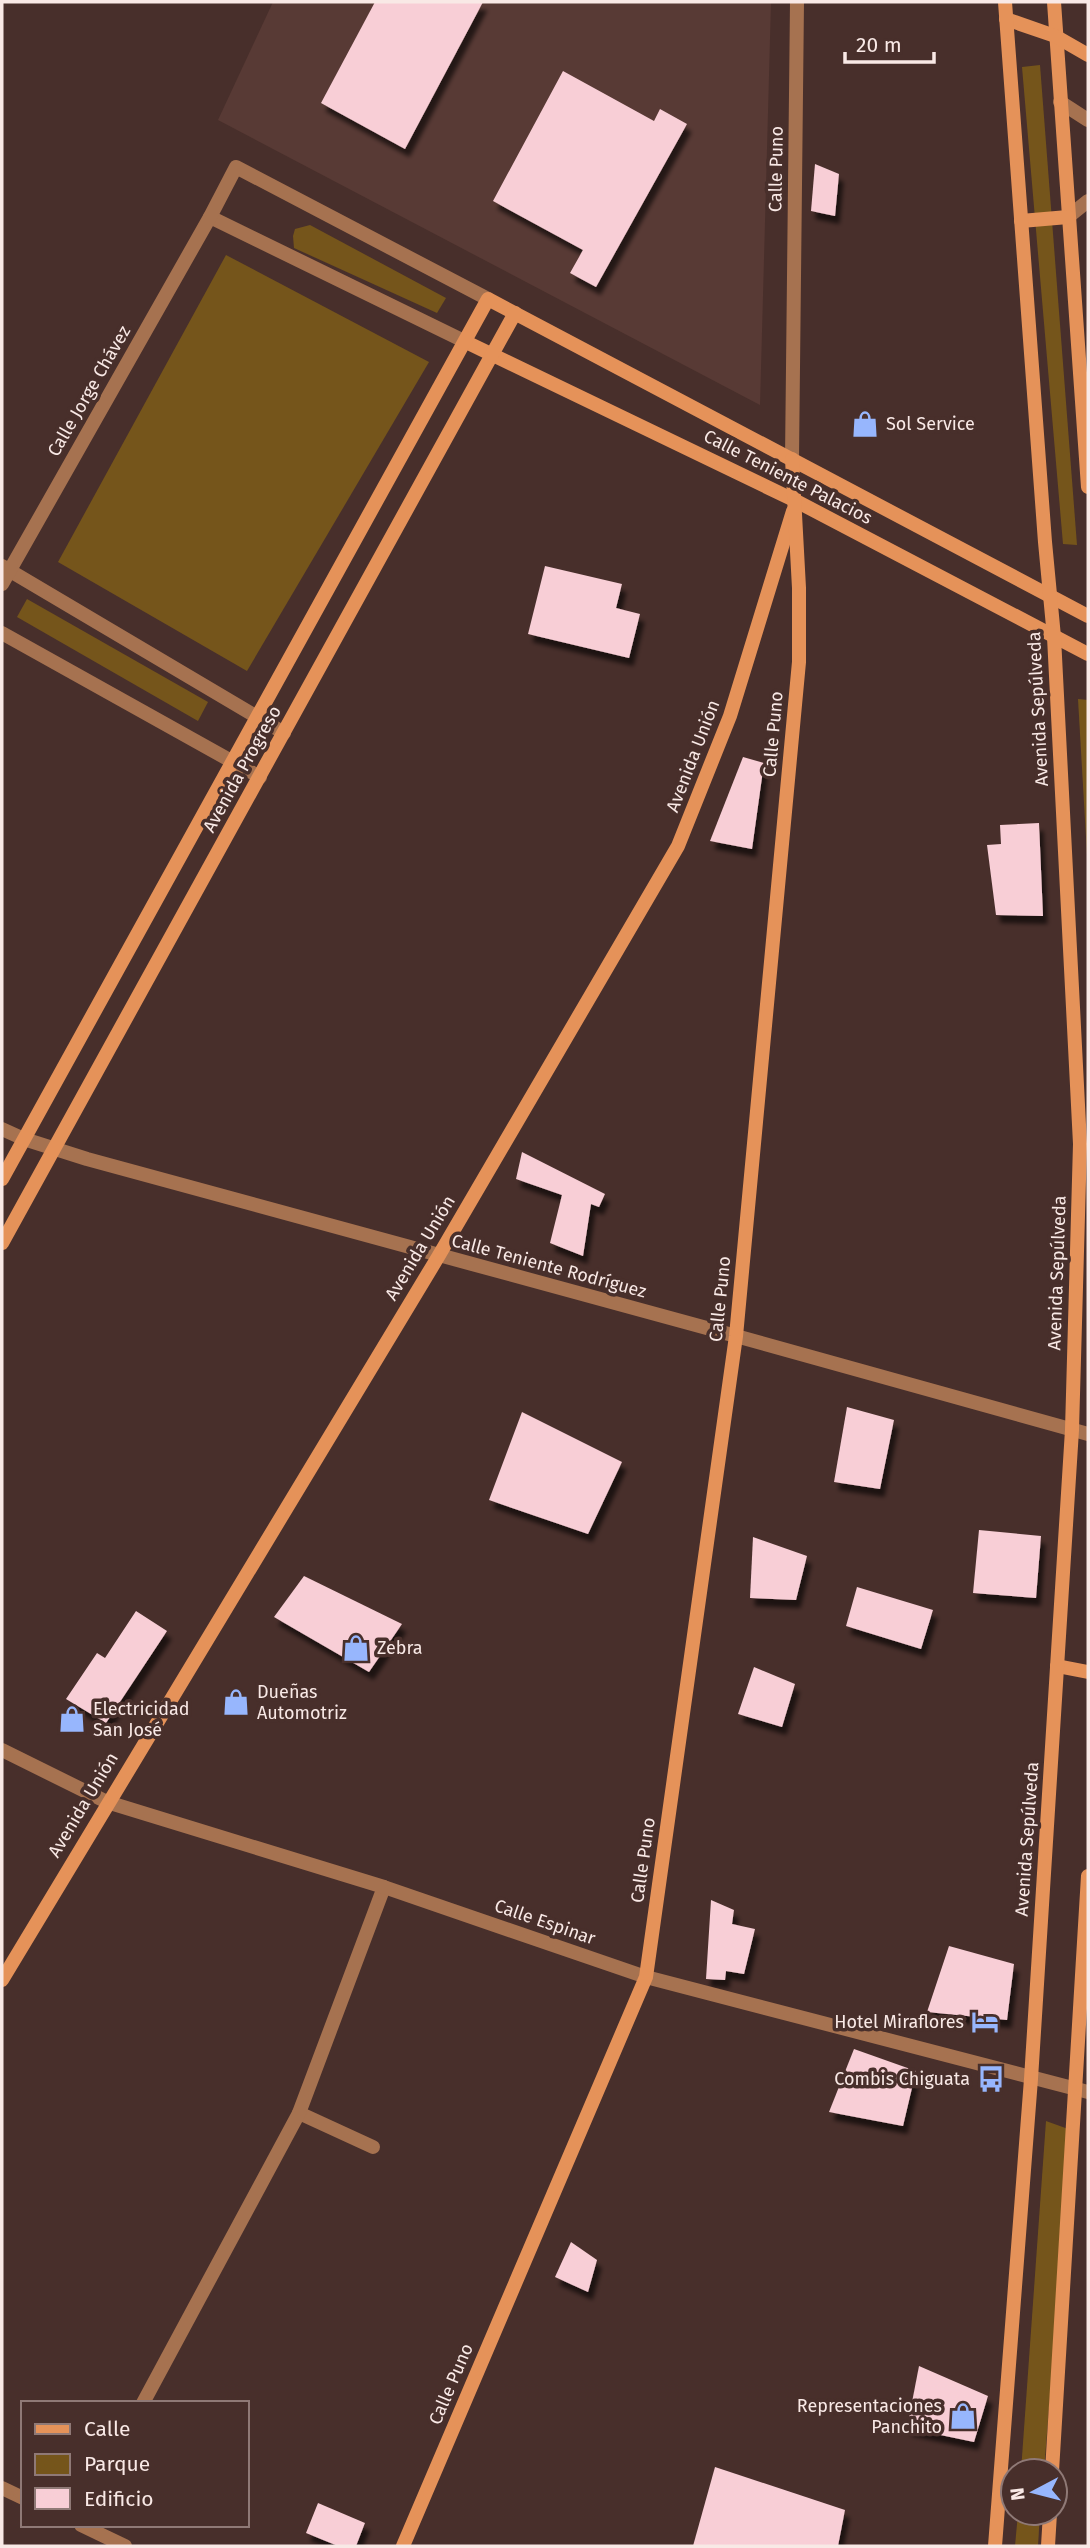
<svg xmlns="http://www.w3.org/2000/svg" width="1090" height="2548" viewBox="0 0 1090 2548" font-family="'Fira Sans',sans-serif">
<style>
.built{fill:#583a35}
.green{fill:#75551b}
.building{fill:#f8ced6;filter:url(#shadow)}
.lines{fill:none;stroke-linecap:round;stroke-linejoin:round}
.lane{stroke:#a67250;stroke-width:14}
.street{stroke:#a67250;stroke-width:14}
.secondary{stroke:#e59259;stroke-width:14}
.labels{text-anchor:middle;stroke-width:7;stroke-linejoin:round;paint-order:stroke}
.street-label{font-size:18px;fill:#f9e9e6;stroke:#482f2b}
.poi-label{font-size:18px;fill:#f9e9e6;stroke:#482f2b;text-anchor:start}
</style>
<defs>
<filter id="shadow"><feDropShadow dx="4.5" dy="8" stdDeviation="2" flood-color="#0009"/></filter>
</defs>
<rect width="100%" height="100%" fill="#482f2b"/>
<!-- built -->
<path class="built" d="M 273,2 L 771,2 L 760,405 L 218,120 Z"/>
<!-- green -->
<g class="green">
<path d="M 1040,65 L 1077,545 L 1063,544 L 1022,67 Z"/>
<path d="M 310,225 L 446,298 L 437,313 L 294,248 L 293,236 L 295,229 Z"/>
<path d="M 226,255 L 429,362 L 247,671 L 58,562 Z"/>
<path d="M 27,599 L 208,702 L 198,721 L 17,617 Z"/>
<path d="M 1078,699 L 1088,700 L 1088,872 Z"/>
<path d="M 1046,2121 L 1071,2130 L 1044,2471 L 1021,2471 Z"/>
<path d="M 1018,2513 L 1040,2513 L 1038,2546 L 1015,2546 Z"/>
</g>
<!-- building -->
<g class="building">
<path d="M 375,2 L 483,2 L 405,149 L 321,103 Z"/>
<path d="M 563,71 L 654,121 L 660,109 L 687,124 L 596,287 L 570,273 L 583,250 L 493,201 Z"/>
<path d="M 815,164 L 839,174 L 835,216 L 811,211 Z"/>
<path d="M 545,566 L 622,584 L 616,608 L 640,614 L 629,658 L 528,634 Z"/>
<path d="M 743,757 L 764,763 L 752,849 L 710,841 Z"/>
<path d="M 1039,823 L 1043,916 L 996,915 L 987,845 L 1001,844 L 1000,825 Z"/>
<path d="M 522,1152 L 605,1194 L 599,1207 L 591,1204 L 583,1256 L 550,1243 L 562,1195 L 516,1179 Z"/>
<path d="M 847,1407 L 894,1420 L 880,1489 L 834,1482 Z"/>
<path d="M 522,1412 L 622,1462 L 588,1534 L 489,1500 Z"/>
<path d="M 979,1530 L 1041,1536 L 1036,1598 L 973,1593 Z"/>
<path d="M 753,1537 L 807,1556 L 796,1600 L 750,1598 Z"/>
<path d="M 304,1576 L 402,1624 L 369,1672 L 274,1617 Z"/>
<path d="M 857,1587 L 933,1610 L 921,1649 L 846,1626 Z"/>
<path d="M 136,1611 L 167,1631 L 106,1723 L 66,1699 L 97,1653 L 105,1658 Z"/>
<path d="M 754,1667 L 795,1684 L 782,1727 L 738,1714 Z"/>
<path d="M 711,1900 L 734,1910 L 732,1924 L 755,1929 L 744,1974 L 726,1971 L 725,1980 L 706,1979 Z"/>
<path d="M 949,1946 L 1014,1964 L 1007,2020 L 927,2012 Z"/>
<path d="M 854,2049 L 916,2071 L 903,2126 L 829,2112 Z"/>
<path d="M 571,2242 L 597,2260 L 588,2292 L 555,2277 Z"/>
<path d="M 919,2366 L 988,2396 L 974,2442 L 907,2428 Z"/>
<path d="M 715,2467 L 845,2510 L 838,2546 L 693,2546 Z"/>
<path d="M 318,2503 L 365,2523 L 356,2546 L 338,2546 L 306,2533 Z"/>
</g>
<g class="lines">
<!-- lane -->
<g class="lane">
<path d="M 1060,102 L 1088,120"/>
<path d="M 1068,217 L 1088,201"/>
<path d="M 299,2113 L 373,2147"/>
<path d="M 143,2403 L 299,2113 L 384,1887"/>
</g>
<!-- street -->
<g class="street">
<path d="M 210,217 L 466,342"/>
<path d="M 792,459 L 797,2"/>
<path d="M 2,566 L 284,733"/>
<path d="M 2,584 L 210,217 L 236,167 L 488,299"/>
<path d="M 2,633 L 260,777"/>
<path d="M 2,1129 L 24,1139 L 87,1159 L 736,1336 L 1088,1434"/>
<path d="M 2,1750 L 107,1802 L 384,1887 L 646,1977 L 1088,2092"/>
<path d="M 2,2488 L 23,2498"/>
<path d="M 81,2525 L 125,2546"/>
</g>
<!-- secondary -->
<g class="secondary">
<path d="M 1054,2 L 1088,487"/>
<path d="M 1006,19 L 1055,36 L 1088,55"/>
<path d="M 1021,221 L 1068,217"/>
<path d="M 466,342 L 796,501 L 1088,654"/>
<path d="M 2,1179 L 488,299 L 1088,616"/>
<path d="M 2,1243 L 515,313"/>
<path d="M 1057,1666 L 1088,1672"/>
<path d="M 2,1980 L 438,1257 L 678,846 L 730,716 L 793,511"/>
<path d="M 1052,2471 L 1088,1876"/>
<path d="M 403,2546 L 646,1977 L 736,1336 L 799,662 L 799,588 L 792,459"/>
<path d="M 995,2546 L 1031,2079 L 1072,1430 L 1080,1144 L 1054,637 L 1045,542 L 1005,2"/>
<path d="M 1048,2546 L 1050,2513"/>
</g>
</g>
<!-- icons -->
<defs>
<symbol id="shop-bare" viewBox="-9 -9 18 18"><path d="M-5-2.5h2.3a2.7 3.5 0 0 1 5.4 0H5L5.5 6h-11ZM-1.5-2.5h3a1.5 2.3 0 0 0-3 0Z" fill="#97b6fd" stroke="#482f2b" stroke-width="2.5" paint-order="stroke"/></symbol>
<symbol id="hotel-bare" viewBox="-9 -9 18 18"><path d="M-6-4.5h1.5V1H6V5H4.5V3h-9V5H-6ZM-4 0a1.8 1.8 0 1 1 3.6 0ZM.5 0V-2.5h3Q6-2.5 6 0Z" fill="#97b6fd" stroke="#482f2b" stroke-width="2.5" paint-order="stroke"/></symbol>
<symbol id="bus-bare" viewBox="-9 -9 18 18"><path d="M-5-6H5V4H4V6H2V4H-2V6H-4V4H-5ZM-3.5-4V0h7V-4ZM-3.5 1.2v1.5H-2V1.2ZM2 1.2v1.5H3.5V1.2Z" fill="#97b6fd" stroke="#482f2b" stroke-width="2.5" paint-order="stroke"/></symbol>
</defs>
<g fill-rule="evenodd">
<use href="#shop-bare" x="846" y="405" width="38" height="38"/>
<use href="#shop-bare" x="337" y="1629" width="38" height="38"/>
<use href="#shop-bare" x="217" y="1683" width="38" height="38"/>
<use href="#shop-bare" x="53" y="1700" width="38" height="38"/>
<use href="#hotel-bare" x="966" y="2003" width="38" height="38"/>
<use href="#bus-bare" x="972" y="2060" width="38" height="38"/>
<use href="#shop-bare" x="944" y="2397" width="38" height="38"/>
</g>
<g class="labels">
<!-- street labels -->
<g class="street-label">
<text transform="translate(776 169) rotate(-89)" y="6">Calle Puno</text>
<text transform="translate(89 391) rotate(-60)" y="6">Calle Jorge Chávez</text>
<text transform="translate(788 477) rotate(27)" y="6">Calle Teniente Palacios</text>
<text transform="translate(1038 709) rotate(-93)" y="6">Avenida Sepúlveda</text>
<text transform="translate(773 734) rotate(-85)" y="6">Calle Puno</text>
<text transform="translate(693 756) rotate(-69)" y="6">Avenida Unión</text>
<text transform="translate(242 769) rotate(-61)" y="6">Avenida Progreso</text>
<text transform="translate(420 1248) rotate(-59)" y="6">Avenida Unión</text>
<text transform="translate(549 1266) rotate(15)" y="6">Calle Teniente Rodríguez</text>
<text transform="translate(1057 1273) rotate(-88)" y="6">Avenida Sepúlveda</text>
<text transform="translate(720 1299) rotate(-84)" y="6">Calle Puno</text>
<text transform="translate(83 1805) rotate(-59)" y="6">Avenida Unión</text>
<text transform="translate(1027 1839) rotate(-86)" y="6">Avenida Sepúlveda</text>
<text transform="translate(643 1860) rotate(-82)" y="6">Calle Puno</text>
<text transform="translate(545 1922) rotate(19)" y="6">Calle Espinar</text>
<text transform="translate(451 2384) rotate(-67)" y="6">Calle Puno</text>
</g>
<!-- poi labels -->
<g class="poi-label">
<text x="886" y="430">Sol Service</text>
<text x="377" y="1654">Zebra</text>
<text x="257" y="1698">Dueñas<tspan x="257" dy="21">Automotriz</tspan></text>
<text x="93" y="1715">Electricidad<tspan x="93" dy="21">San José</tspan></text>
<text x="964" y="2028" text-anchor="end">Hotel Miraflores</text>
<text x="970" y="2085" text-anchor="end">Combis Chiguata</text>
<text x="942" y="2412" text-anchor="end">Representaciones<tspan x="942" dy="21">Panchito</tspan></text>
</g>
</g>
<!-- border -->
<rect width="1090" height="2548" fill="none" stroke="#f9e9e6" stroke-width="7"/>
<!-- legend -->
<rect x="21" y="2401" width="228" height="126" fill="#482f2b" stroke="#8f7976" stroke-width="2"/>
<rect x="35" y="2424" width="35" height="10" fill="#e59259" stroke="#8f7976" stroke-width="2"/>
<text x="84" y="2436" font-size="21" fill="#f9e9e6">Calle</text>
<rect x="35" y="2454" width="35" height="21" fill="#75551b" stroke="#8f7976" stroke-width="2"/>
<text x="84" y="2471" font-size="21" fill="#f9e9e6">Parque</text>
<rect x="35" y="2488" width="35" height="21" fill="#f8ced6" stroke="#8f7976" stroke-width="2"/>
<text x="84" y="2506" font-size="21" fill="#f9e9e6">Edificio</text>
<!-- north arrow -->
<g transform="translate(1034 2492) rotate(263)"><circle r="33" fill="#482f2b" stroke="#8f7976" stroke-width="2"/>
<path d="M0-5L12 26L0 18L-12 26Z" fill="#97b6fd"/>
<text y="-10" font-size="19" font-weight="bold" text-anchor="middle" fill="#f9e9e6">N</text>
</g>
<!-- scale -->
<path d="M845 52v10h89v-10" fill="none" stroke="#f9e9e6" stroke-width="3.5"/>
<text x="856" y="52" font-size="21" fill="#f9e9e6" stroke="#482f2b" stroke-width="5" paint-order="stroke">20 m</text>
</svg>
